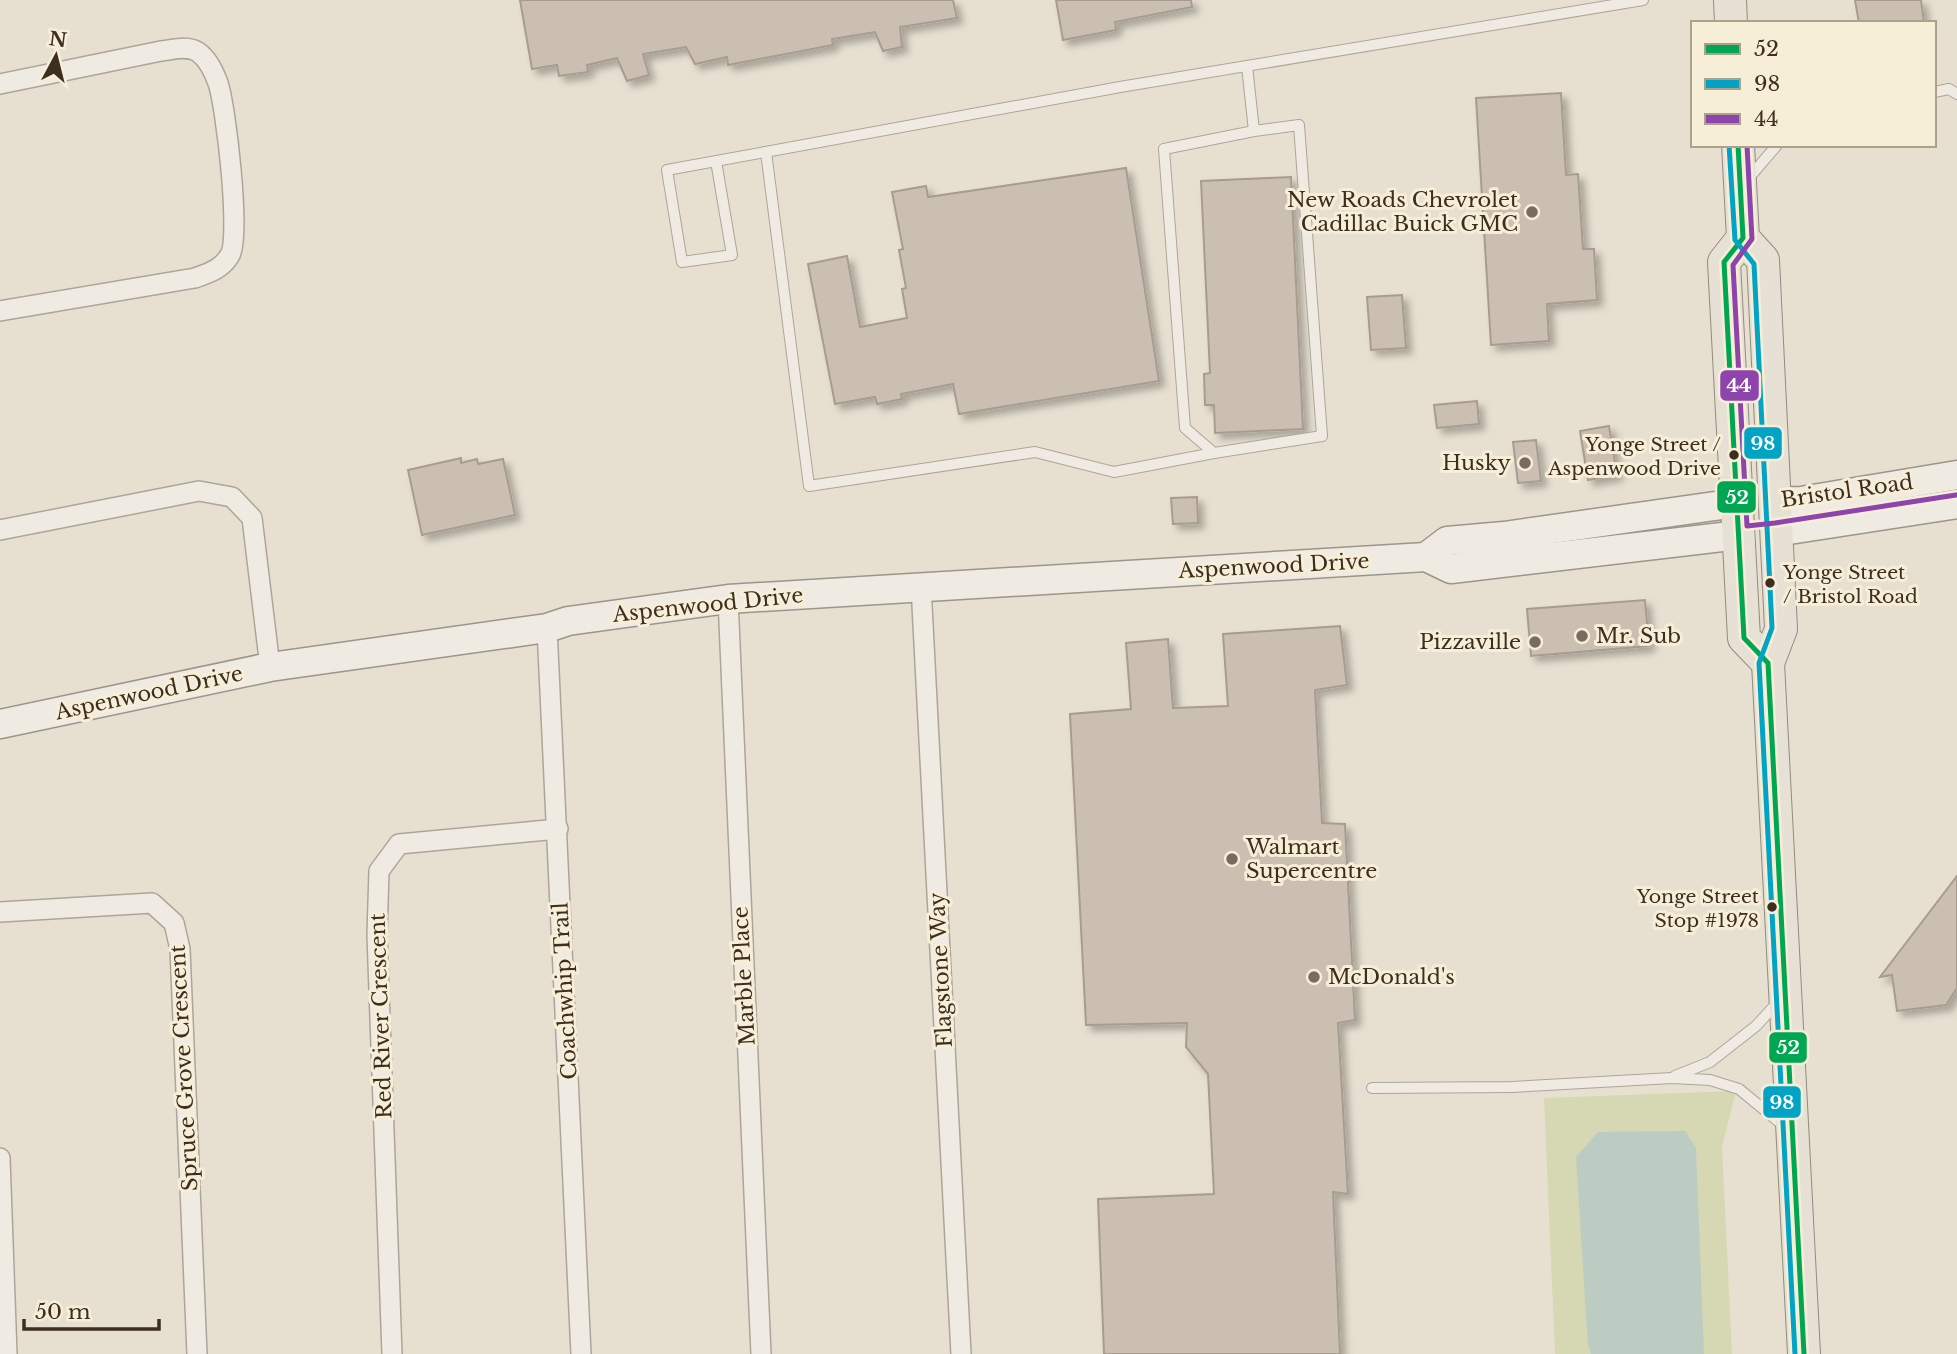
<svg xmlns="http://www.w3.org/2000/svg" width="1957" height="1354" viewBox="0 0 1957 1354" font-family="'Libre Baskerville',serif">
<style>
.green{fill:#d6d7b3}
.water{fill:#bcccc2}
.building{fill:#cbbfb2;stroke:#a89c90;stroke-width:2;filter:url(#shadow)}
.lines{fill:none;stroke-linecap:round;stroke-linejoin:round}
.lane-casing{stroke:#ada599;stroke-width:12}
.street-casing{stroke:#ada599;stroke-width:22}
.secondary-casing{stroke:#9c958a;stroke-width:31}
.primary-casing{stroke:#928b80;stroke-width:34}
.lane{stroke:#efebe3;stroke-width:10}
.street{stroke:#efebe3;stroke-width:19}
.secondary{stroke:#efebe3;stroke-width:28}
.primary{stroke:#e6e1d4;stroke-width:32}
.bus-1-casing{stroke:#f7eed8;stroke-width:10}
.bus-2-casing{stroke:#f7eed8;stroke-width:10}
.bus-3-casing{stroke:#f7eed8;stroke-width:10}
.bus-1{stroke:#00a651;stroke-width:5}
.bus-2{stroke:#03a3c5;stroke-width:5}
.bus-3{stroke:#8e44ad;stroke-width:5}
.poi-dot{fill:#786c5e;stroke:#f7eed8;stroke-width:2.5}
.bus-dot{fill:#3d2e20;stroke:#f7eed8;stroke-width:2.5}
.labels{text-anchor:middle;stroke-width:6;stroke-linejoin:round;paint-order:stroke}
.bus-label{font-size:19px;fill:#3d2e20;stroke:#f7eed8;text-anchor:end}
.poi-label{font-size:21px;fill:#3d2e20;stroke:#f7eed8;text-anchor:end}
.street-label{font-size:21px;fill:#3d2e20;stroke:#f7eed8}
.line-badge{stroke:#f7eed8;stroke-width:2.5}
.badge-label{font-size:19px;text-anchor:middle;font-weight:bold;fill:#fff}
</style>
<defs>
<filter id="shadow"><feDropShadow dx="5.5" dy="5.5" stdDeviation="3.5" flood-color="#0004"/></filter>
</defs>
<rect width="100%" height="100%" fill="#e7e0d1"/>
<!-- green -->
<path class="green" d="M 1736,1091 L 1722,1147 L 1732,1354 L 1555,1354 L 1544,1098 Z"/>
<!-- water -->
<path class="water" d="M 1685,1131 L 1696,1148 L 1704,1354 L 1591,1354 L 1588,1345 L 1576,1157 L 1598,1132 Z"/>
<!-- building -->
<g class="building">
<path d="M 520,0 L 953,0 L 957,18 L 900,27 L 902,47 L 883,51 L 875,32 L 832,39 L 833,45 L 728,65 L 727,57 L 695,64 L 686,47 L 643,54 L 649,75 L 627,81 L 617,58 L 587,65 L 588,72 L 559,76 L 557,65 L 532,69 Z"/>
<path d="M 1056,0 L 1191,0 L 1192,7 L 1115,22 L 1116,30 L 1063,40 Z"/>
<path d="M 1855,0 L 1921,0 L 1924,23 L 1859,23 Z"/>
<path d="M 1561,93 L 1566,175 L 1578,174 L 1583,249 L 1594,249 L 1597,300 L 1547,304 L 1549,341 L 1491,345 L 1476,98 Z"/>
<path d="M 1126,168 L 1159,381 L 959,414 L 953,384 L 901,394 L 902,399 L 877,404 L 875,397 L 835,404 L 808,264 L 847,256 L 860,327 L 907,318 L 902,289 L 906,288 L 899,250 L 903,249 L 892,192 L 926,186 L 928,197 Z"/>
<path d="M 1291,177 L 1303,429 L 1215,433 L 1214,405 L 1205,405 L 1204,374 L 1210,373 L 1201,181 Z"/>
<path d="M 1402,295 L 1406,348 L 1371,350 L 1367,297 Z"/>
<path d="M 1477,401 L 1479,424 L 1437,428 L 1434,405 Z"/>
<path d="M 1609,426 L 1617,475 L 1588,480 L 1580,431 Z"/>
<path d="M 1536,440 L 1541,481 L 1518,483 L 1513,442 Z"/>
<path d="M 461,458 L 461,463 L 477,459 L 478,464 L 503,459 L 515,515 L 422,535 L 408,470 Z"/>
<path d="M 1197,497 L 1198,523 L 1173,524 L 1171,498 Z"/>
<path d="M 1645,600 L 1649,646 L 1531,656 L 1527,609 Z"/>
<path d="M 1340,626 L 1347,685 L 1315,690 L 1322,823 L 1345,824 L 1355,1020 L 1338,1023 L 1348,1194 L 1333,1192 L 1340,1354 L 1104,1354 L 1098,1199 L 1214,1194 L 1208,1074 L 1186,1047 L 1187,1023 L 1086,1025 L 1070,714 L 1131,709 L 1126,643 L 1168,639 L 1173,708 L 1228,706 L 1223,634 Z"/>
<path d="M 1957,876 L 1957,988 L 1946,1005 L 1897,1011 L 1892,975 L 1880,977 Z"/>
</g>
<g class="lines">
<defs>
<g id="lane">
<path d="M 1247,66 L 1254,131 L 1164,149 L 1185,428 L 1214,453 L 1322,436 L 1299,125 L 1254,131"/>
<path d="M 1934,92 L 1949,89 L 1957,94"/>
<path d="M 766,152 L 809,486 L 1035,452 L 1114,472 L 1214,453"/>
<path d="M 716,161 L 732,255 L 682,262 L 667,170 L 1120,87 L 1643,0"/>
<path d="M 1748,179 L 1777,145"/>
<path d="M 1675,1076 L 1710,1062 L 1756,1026 L 1778,1002"/>
<path d="M 1372,1088 L 1512,1087 L 1672,1078 L 1710,1080 L 1739,1089 L 1784,1126"/>
</g>
<g id="street">
<path d="M 0,84 L 161,51 C 172,50 187,45 198,52 C 208,59 214,72 218,83 C 226,107 241,236 230,255 C 222,269 209,273 195,278 L 0,311"/>
<path d="M 0,530 L 199,491 L 232,497 L 252,518 L 270,667"/>
<path d="M 921,586 L 961,1354"/>
<path d="M 728,599 L 761,1354"/>
<path d="M 547,628 L 581,1354"/>
<path d="M 0,912 L 152,903 L 174,923 L 180,949 L 197,1354"/>
<path d="M 0,1158 L 7,1354"/>
<path d="M 392,1354 L 377,935 L 379,871 L 399,844 L 558,829"/>
</g>
<g id="secondary">
<path d="M 1775,502 L 1801,501 L 1957,475"/>
<path d="M 1776,532 L 1957,504"/>
<path d="M 1426,557 L 1447,541 L 1504,536 L 1736,503"/>
<path d="M 0,724 L 270,667 L 547,628 L 568,621 L 728,599 L 1426,557 L 1451,569 L 1739,535"/>
</g>
<g id="primary">
<path d="M 1730,0 L 1731,23"/>
<path d="M 1738,145 L 1743,238 L 1763,260 L 1781,629 L 1768,663 L 1804,1354"/>
<path d="M 1743,238 L 1724,262 L 1744,638 L 1768,663"/>
</g>
</defs>
<!-- lane casing -->
<use href="#lane" class="lane-casing"/>
<!-- street casing -->
<use href="#street" class="street-casing"/>
<!-- secondary casing -->
<use href="#secondary" class="secondary-casing"/>
<!-- primary casing -->
<use href="#primary" class="primary-casing"/>
<!-- lane -->
<use href="#lane" class="lane"/>
<!-- street -->
<use href="#street" class="street"/>
<!-- secondary -->
<use href="#secondary" class="secondary"/>
<!-- primary -->
<use href="#primary" class="primary"/>
<defs>
<path id="bus-1" d="M 1738,145 L 1743,238 L 1724,262 L 1744,638 L 1768,663 L 1804,1354"/>
<path id="bus-2" d="M 1729,145 L 1735,240 L 1754,264 L 1772,628 L 1759,663 L 1795,1354"/>
<path id="bus-3" d="M 1747,145 L 1752,239 L 1733,265 L 1747,526 L 1775,523 L 1956,495"/>
</defs>
<!-- bus-1 casing -->
<use href="#bus-1" class="bus-1-casing"/>
<!-- bus-2 casing -->
<use href="#bus-2" class="bus-2-casing"/>
<!-- bus-3 casing -->
<use href="#bus-3" class="bus-3-casing"/>
<!-- bus-1 -->
<use href="#bus-1" class="bus-1"/>
<!-- bus-2 -->
<use href="#bus-2" class="bus-2"/>
<!-- bus-3 -->
<use href="#bus-3" class="bus-3"/>
</g>
<!-- markers -->
<g class="poi-dot">
<circle cx="1532" cy="212" r="7"/>
<circle cx="1525" cy="463" r="7"/>
<circle cx="1582" cy="636" r="7"/>
<circle cx="1535" cy="642" r="7"/>
<circle cx="1232" cy="859" r="7"/>
<circle cx="1314" cy="977" r="7"/>
</g>
<g class="bus-dot">
<circle cx="1734" cy="455" r="6"/>
<circle cx="1770" cy="583" r="6"/>
<circle cx="1772" cy="907" r="6"/>
</g>
<g class="labels">
<!-- bus labels -->
<g class="bus-label">
<text x="1721" y="451">Yonge Street /<tspan x="1721" dy="24">Aspenwood Drive</tspan></text>
<text x="1783" y="579" text-anchor="start">Yonge Street<tspan x="1783" dy="24">/ Bristol Road</tspan></text>
<text x="1759" y="903">Yonge Street<tspan x="1759" dy="24">Stop #1978</tspan></text>
</g>
<!-- poi labels -->
<g class="poi-label">
<text x="1518" y="207">New Roads Chevrolet<tspan x="1518" dy="24">Cadillac Buick GMC</tspan></text>
<text x="1511" y="470">Husky</text>
<text x="1596" y="643" text-anchor="start">Mr. Sub</text>
<text x="1521" y="649">Pizzaville</text>
<text x="1246" y="854" text-anchor="start">Walmart<tspan x="1246" dy="24">Supercentre</tspan></text>
<text x="1328" y="984" text-anchor="start">McDonald's</text>
</g>
<!-- street labels -->
<g class="street-label">
<text transform="translate(1847 491) rotate(-8)" y="7">Bristol Road</text>
<text transform="translate(1274 566) rotate(-3)" y="7">Aspenwood Drive</text>
<text transform="translate(708 605) rotate(-6)" y="7">Aspenwood Drive</text>
<text transform="translate(149 693) rotate(-12)" y="7">Aspenwood Drive</text>
<text transform="translate(941 970) rotate(-93)" y="7">Flagstone Way</text>
<text transform="translate(744 976) rotate(-93)" y="7">Marble Place</text>
<text transform="translate(565 991) rotate(-93)" y="7">Coachwhip Trail</text>
<text transform="translate(381 1016) rotate(-92)" y="7">Red River Crescent</text>
<text transform="translate(184 1068) rotate(-93)" y="7">Spruce Grove Crescent</text>
</g>
</g>
<g class="line-badge">
<rect x="1719" y="369" width="41" height="33" rx="7" fill="#8e44ad"/>
<rect x="1743" y="426" width="40" height="34" rx="7" fill="#03a3c5"/>
<rect x="1716" y="480" width="41" height="34" rx="7" fill="#00a651"/>
<rect x="1768" y="1031" width="40" height="33" rx="7" fill="#00a651"/>
<rect x="1762" y="1085" width="40" height="34" rx="7" fill="#03a3c5"/>
</g>
<g class="badge-label">
<text x="1739" y="392">44</text>
<text x="1763" y="450">98</text>
<text x="1737" y="504">52</text>
<text x="1788" y="1054">52</text>
<text x="1782" y="1109">98</text>
</g>
<!-- legend -->
<rect x="1691" y="21" width="245" height="126" fill="#f7eed8" stroke="#ada18e" stroke-width="2"/>
<rect x="1705" y="44" width="35" height="10" fill="#00a651" stroke="#ada18e" stroke-width="2"/>
<text x="1754" y="56" font-size="21" fill="#3d2e20">52</text>
<rect x="1705" y="79" width="35" height="10" fill="#03a3c5" stroke="#ada18e" stroke-width="2"/>
<text x="1754" y="91" font-size="21" fill="#3d2e20">98</text>
<rect x="1705" y="114" width="35" height="10" fill="#8e44ad" stroke="#ada18e" stroke-width="2"/>
<text x="1754" y="126" font-size="21" fill="#3d2e20">44</text>
<!-- north arrow -->
<g transform="translate(56 56) rotate(7)" stroke="#f7eed8" stroke-width="5" paint-order="stroke">
<path d="M0-5L12 26L0 18L-12 26Z" fill="#3d2e20"/>
<text y="-10" font-size="19" font-weight="bold" text-anchor="middle" fill="#3d2e20">N</text>
</g>
<!-- scale -->
<path d="M24 1319v10h135v-10" fill="none" stroke="#3d2e20" stroke-width="3.5"/>
<text x="35" y="1319" font-size="21" fill="#3d2e20" stroke="#f7eed8" stroke-width="5" paint-order="stroke">50 m</text>
</svg>
